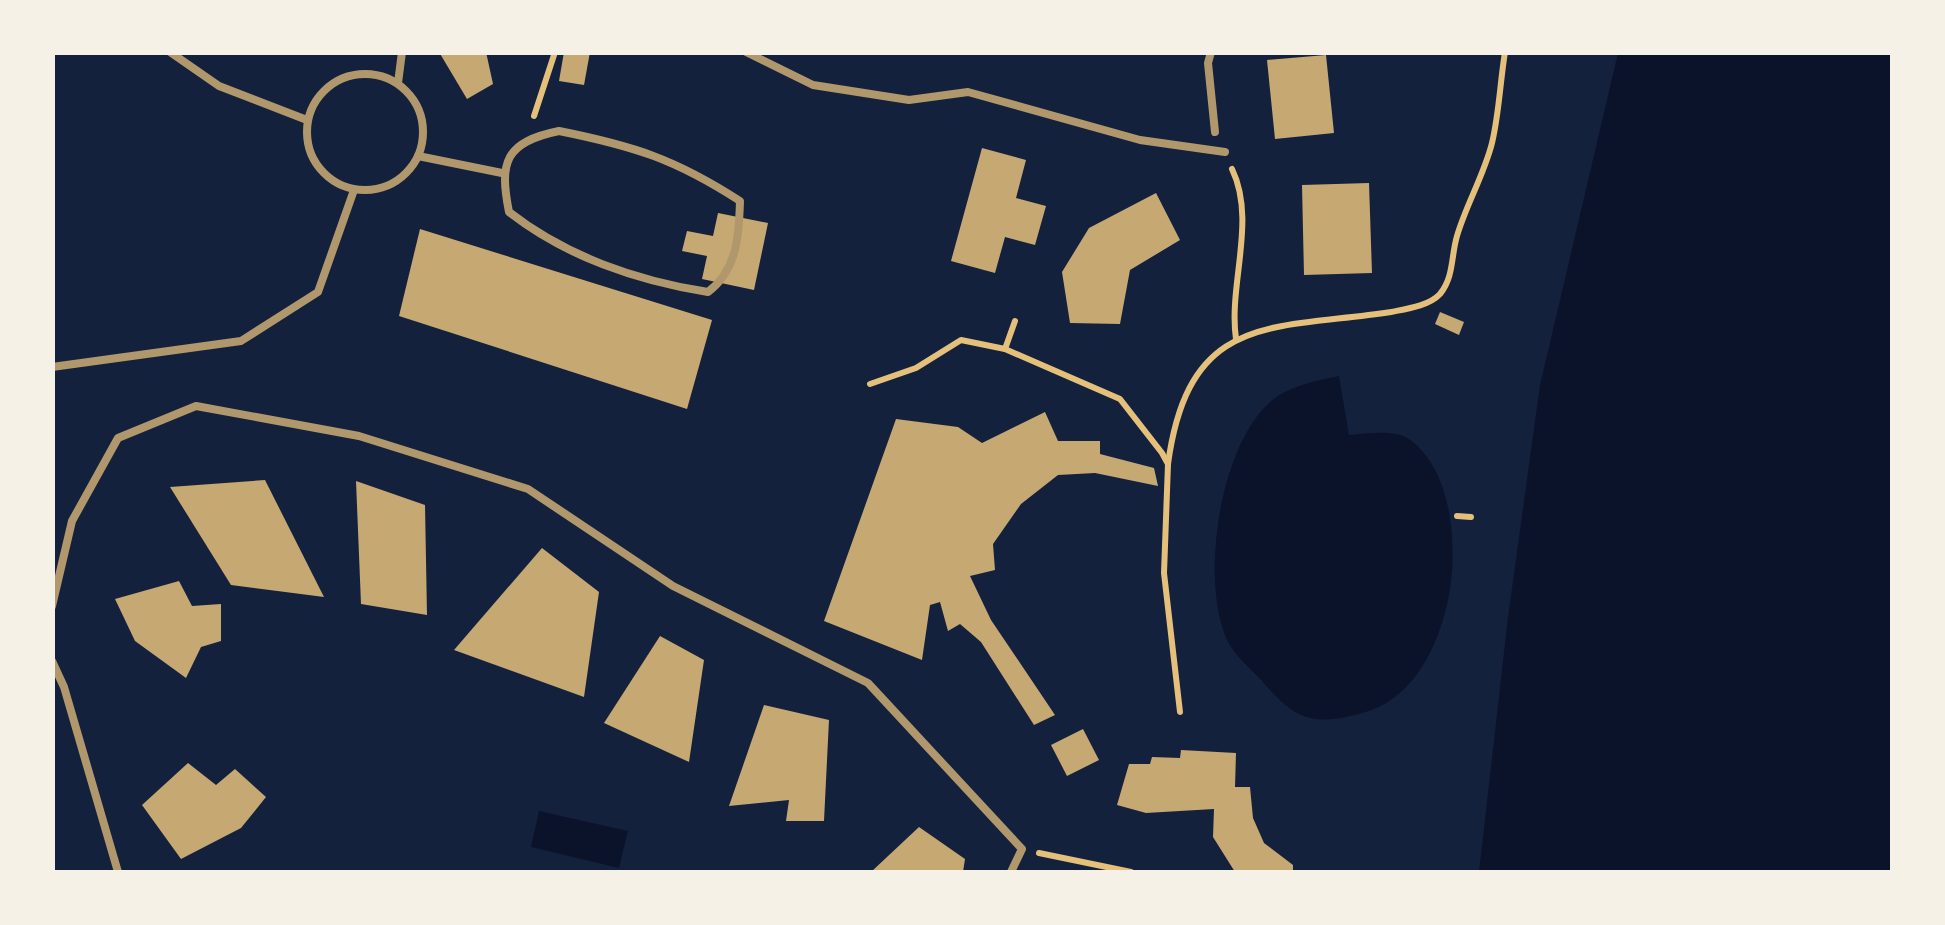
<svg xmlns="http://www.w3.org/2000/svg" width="1945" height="925" viewBox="0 0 1945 925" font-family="'Noto Serif',serif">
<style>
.water{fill:#0b132b}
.building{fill:#c6a872}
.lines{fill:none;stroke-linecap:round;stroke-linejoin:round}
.path{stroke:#e5c07b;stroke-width:6}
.service{stroke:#b1986c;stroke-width:8}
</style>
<rect width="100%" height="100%" fill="#14213d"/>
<!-- water -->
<g class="water">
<path d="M 1618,53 L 1892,53 L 1892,872 L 1479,872 L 1508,617 L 1540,385 Z"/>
<path d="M 1339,376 L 1349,435 C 1367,434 1394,429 1409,439 C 1456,472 1459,559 1446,609 C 1434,656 1409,702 1359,714 C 1310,727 1294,718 1262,681 C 1251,669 1234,655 1227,640 C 1200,580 1219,449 1269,403 C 1287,386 1316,381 1339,376 Z"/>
<path d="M 539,811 L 628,831 L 619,868 L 531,847 Z"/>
</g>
<!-- building -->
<g class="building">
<path d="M 439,52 L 486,52 L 493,84 L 467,99 Z"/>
<path d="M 564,52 L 590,52 L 584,85 L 559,81 Z"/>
<path d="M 1326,55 L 1334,133 L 1275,139 L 1267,60 Z"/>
<path d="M 982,148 L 1026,160 L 1016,198 L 1046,206 L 1035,245 L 1005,237 L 995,273 L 951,261 Z"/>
<path d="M 1369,183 L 1372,273 L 1304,275 L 1302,185 Z"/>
<path d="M 1156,193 L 1180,240 L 1130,270 L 1120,324 L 1070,323 L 1062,272 L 1089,228 Z"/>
<path d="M 718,213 L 768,223 L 754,290 L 702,279 L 707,256 L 682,251 L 687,231 L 713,236 Z"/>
<path d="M 420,229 L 712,320 L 687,409 L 399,316 Z"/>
<path d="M 1440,312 L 1464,322 L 1459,335 L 1435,324 Z"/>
<path d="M 1045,412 L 1058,441 L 1100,441 L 1100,454 L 1154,468 L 1158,486 L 1095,473 L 1058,475 L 1021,504 L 993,544 L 995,570 L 970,576 L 991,620 L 1055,715 L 1034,725 L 981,642 L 960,624 L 948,631 L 940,602 L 930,605 L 922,660 L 824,621 L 896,419 L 958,427 L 982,443 Z"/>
<path d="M 265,480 L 324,597 L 231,585 L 170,487 Z"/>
<path d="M 356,481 L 425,505 L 427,615 L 361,604 Z"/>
<path d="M 542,548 L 599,592 L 584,697 L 454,650 Z"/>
<path d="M 179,581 L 192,606 L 221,604 L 221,641 L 201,647 L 186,678 L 135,641 L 115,599 Z"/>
<path d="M 660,636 L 704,660 L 689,762 L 604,723 Z"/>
<path d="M 764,705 L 829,720 L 824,821 L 786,821 L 789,800 L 729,806 Z"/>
<path d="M 1083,729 L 1099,760 L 1067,776 L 1051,745 Z"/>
<path d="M 1181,750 L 1236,753 L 1235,787 L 1250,787 L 1253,818 L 1264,843 L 1293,865 L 1293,872 L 1235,872 L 1213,837 L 1214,809 L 1146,813 L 1117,805 L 1129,764 L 1150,764 L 1152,757 L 1180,758 Z"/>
<path d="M 188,763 L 216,785 L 235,769 L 266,797 L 241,828 L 181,859 L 142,805 Z"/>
<path d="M 919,827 L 965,859 L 963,872 L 871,872 Z"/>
</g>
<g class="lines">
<!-- path -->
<g class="path">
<path d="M 534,116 L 555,52"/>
<path d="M 1232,169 C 1257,221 1228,285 1236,339"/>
<path d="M 1005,349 L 1015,321"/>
<path d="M 870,384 L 916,368 L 961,340 L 1005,349 L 1120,399 L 1162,453 L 1168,464 L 1164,573 L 1180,712"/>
<path d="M 1168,464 C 1189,311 1273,330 1391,312 C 1406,309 1429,306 1440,294 C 1454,277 1451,256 1457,236 C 1466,205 1484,175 1492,143 C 1499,114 1500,83 1505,52"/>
<path d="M 1457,516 L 1471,517"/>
<path d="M 1039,853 L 1131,872"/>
</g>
<!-- service -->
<g class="service">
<path d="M 170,52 L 219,86 L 307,120"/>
<path d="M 746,52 L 813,85 L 909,100 L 968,92 L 1140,140 L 1225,152"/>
<path d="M 1211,52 L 1208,63 L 1215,132"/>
<circle cx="365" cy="132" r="58"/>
<path d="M 398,83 L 402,52"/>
<path d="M 559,131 C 634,146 675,159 740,201 C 739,237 737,270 708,292 C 637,281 565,256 509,212 C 499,162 505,142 559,131 Z"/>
<path d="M 418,156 L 502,173"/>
<path d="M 52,367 L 241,341 L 318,292 L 354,190"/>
<path d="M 52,606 L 72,521 L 118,438 L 196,406 L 359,436 L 528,489 L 673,586 L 868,683 L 1022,849 L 1011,872"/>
<path d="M 52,661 L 64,687 L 118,872"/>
</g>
</g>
<!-- border -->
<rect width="1945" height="925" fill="none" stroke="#f6f1e7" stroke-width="110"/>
</svg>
